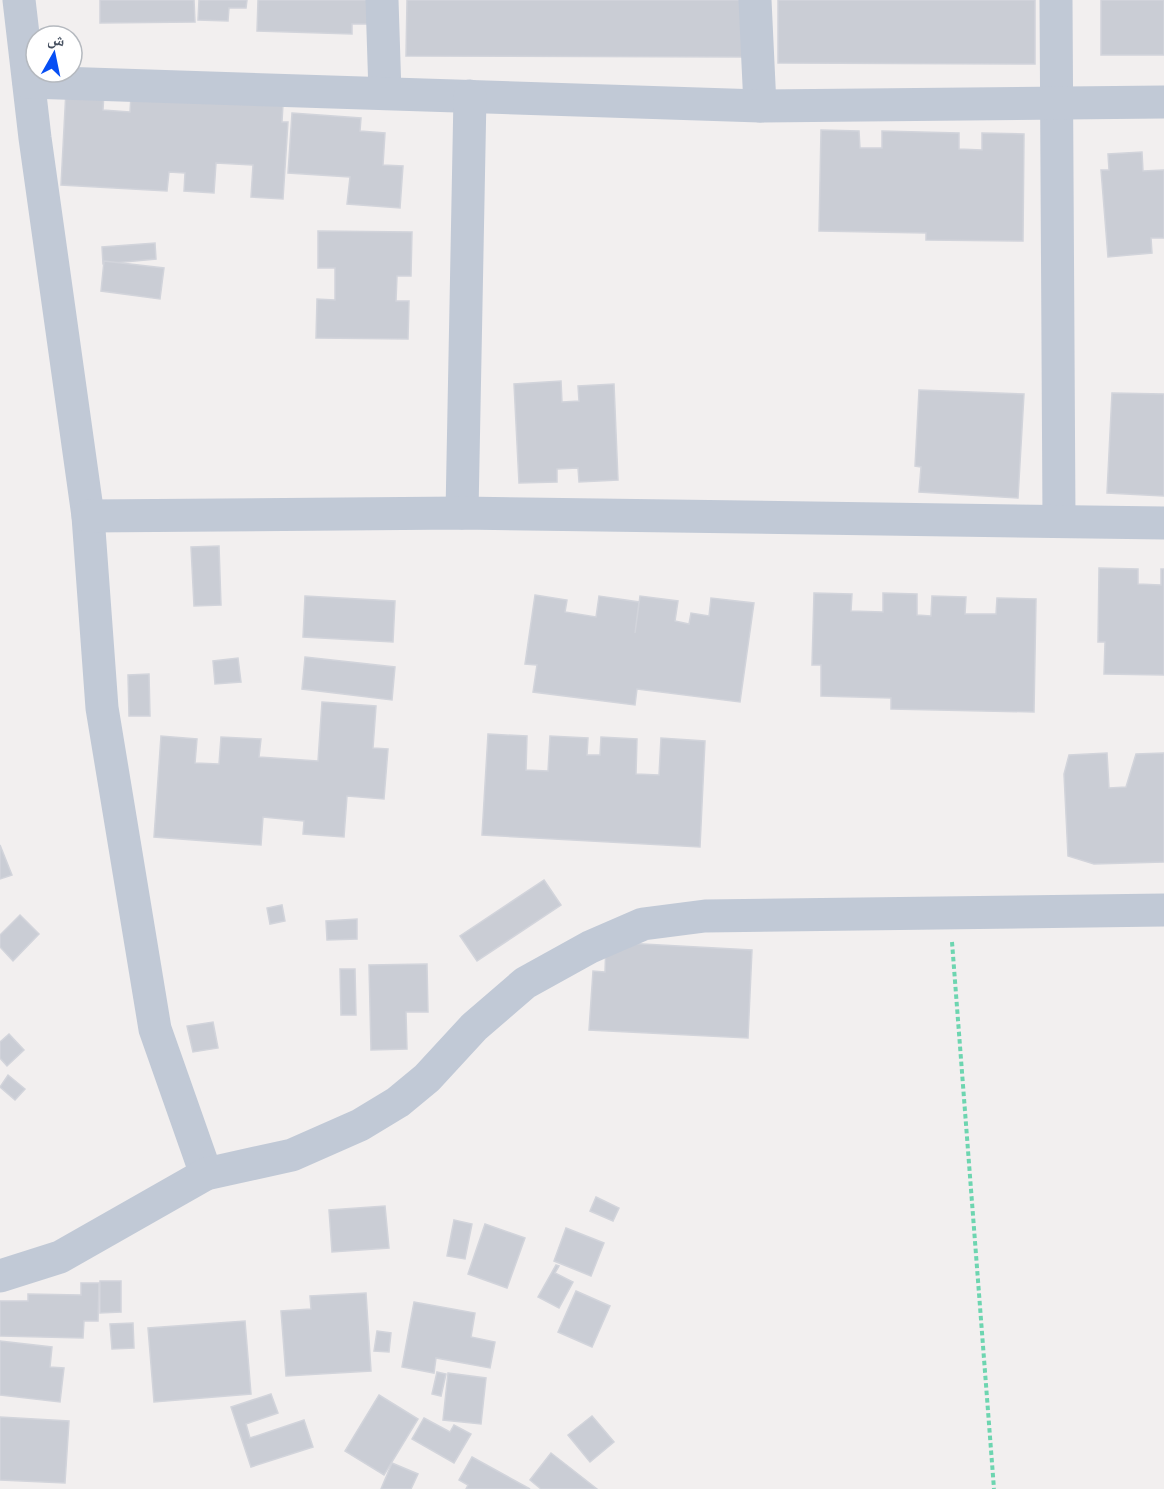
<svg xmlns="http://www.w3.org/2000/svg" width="1164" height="1489" viewBox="0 0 1164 1489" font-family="'Varela Round','Noto Naskh Arabic',sans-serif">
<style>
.building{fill:#cacdd5;stroke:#d2d4db;stroke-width:1.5}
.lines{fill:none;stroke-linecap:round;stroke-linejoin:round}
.path{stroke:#6dd5b0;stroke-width:4;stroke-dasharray:4.5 3;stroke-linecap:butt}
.street{stroke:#c1c9d6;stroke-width:33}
</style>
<rect width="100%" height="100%" fill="#f2efef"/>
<!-- building -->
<g class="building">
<path d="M 100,0 L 194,0 L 195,22 L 100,23 Z"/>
<path d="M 199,0 L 247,0 L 246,8 L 229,8 L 228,21 L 198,20 Z"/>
<path d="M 258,0 L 373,0 L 372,24 L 352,24 L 352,34 L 257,31 Z"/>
<path d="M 407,0 L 743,0 L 743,57 L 406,56 Z"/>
<path d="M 778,0 L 1035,0 L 1035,64 L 778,63 Z"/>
<rect x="1101" y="0" width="63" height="55"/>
<path d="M 66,90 L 104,93 L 103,110 L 130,112 L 131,95 L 283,104 L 282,122 L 288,122 L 283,199 L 251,197 L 253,165 L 216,163 L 214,193 L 184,191 L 185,173 L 169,172 L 167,191 L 61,185 Z"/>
<path d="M 292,113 L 361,118 L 360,131 L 385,133 L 383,165 L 403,166 L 400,208 L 347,204 L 350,177 L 288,173 Z"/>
<path d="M 821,130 L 859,131 L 860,148 L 882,148 L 882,131 L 959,133 L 959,149 L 982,150 L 982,133 L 1024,134 L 1023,241 L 926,240 L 926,233 L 819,231 Z"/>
<path d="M 1142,152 L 1143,171 L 1164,170 L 1164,238 L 1151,238 L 1152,253 L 1108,257 L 1101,170 L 1109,170 L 1108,154 Z"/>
<path d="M 318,231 L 412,232 L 411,276 L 397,276 L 396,301 L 409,301 L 408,339 L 316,338 L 317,299 L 335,300 L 335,268 L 318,268 Z"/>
<path d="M 155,243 L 156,259 L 103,264 L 102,247 Z"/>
<path d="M 104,261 L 164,268 L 160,299 L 101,291 Z"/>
<path d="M 561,381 L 562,402 L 579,401 L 578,386 L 614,384 L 618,480 L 579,482 L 578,468 L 557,469 L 557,482 L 519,483 L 514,384 Z"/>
<path d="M 919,390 L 1024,394 L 1018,498 L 919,492 L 921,467 L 915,466 Z"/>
<path d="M 1112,393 L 1164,394 L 1164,496 L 1107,493 Z"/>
<path d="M 219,546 L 221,605 L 194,606 L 191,547 Z"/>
<path d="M 1099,568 L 1138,569 L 1138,584 L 1161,585 L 1161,569 L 1164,569 L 1164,675 L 1104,674 L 1105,642 L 1098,642 Z"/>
<path d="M 814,593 L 852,594 L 851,611 L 883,612 L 883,593 L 917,594 L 917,615 L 931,616 L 932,596 L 966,597 L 965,614 L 996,614 L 997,598 L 1036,599 L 1034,712 L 891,709 L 891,698 L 821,696 L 821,665 L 812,665 Z"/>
<path d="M 535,595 L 567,600 L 565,612 L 596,617 L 599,596 L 639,602 L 635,633 L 640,596 L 678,601 L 675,621 L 689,624 L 691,613 L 709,616 L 711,598 L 754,603 L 740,702 L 637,689 L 635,705 L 533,692 L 537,665 L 525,664 Z"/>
<path d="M 305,596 L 395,601 L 393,642 L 303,637 Z"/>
<path d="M 305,657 L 395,667 L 392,700 L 302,689 Z"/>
<path d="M 238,658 L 241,682 L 215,684 L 213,661 Z"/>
<path d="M 149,674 L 150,716 L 129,716 L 128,675 Z"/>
<path d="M 322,702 L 376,706 L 373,748 L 388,749 L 384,799 L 347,796 L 344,837 L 303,834 L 304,821 L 263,817 L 261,845 L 154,837 L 161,736 L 197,739 L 195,763 L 219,764 L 221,737 L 261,739 L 259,757 L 318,761 Z"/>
<path d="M 488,734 L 527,736 L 526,770 L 548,771 L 550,736 L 588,738 L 587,755 L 600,755 L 601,737 L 637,739 L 636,774 L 659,775 L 661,738 L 705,741 L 700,847 L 482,835 Z"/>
<path d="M 1107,753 L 1109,788 L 1126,787 L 1136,754 L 1164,753 L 1164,862 L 1094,864 L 1068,856 L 1064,774 L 1069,755 Z"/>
<path d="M 0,845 L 12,875 L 0,879 Z"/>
<path d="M 544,880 L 561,905 L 477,961 L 460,936 Z"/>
<path d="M 282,905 L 285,921 L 270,924 L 267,908 Z"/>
<path d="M 20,915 L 39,934 L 13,961 L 0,947 L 0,935 Z"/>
<path d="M 357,919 L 357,939 L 327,940 L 326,921 Z"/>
<path d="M 606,942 L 752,950 L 748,1038 L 589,1030 L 593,971 L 605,972 Z"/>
<path d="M 427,964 L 428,1012 L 406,1012 L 407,1049 L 371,1050 L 369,965 Z"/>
<path d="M 340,969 L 355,969 L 356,1015 L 341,1015 Z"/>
<path d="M 213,1022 L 218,1048 L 193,1052 L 187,1026 Z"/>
<path d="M 9,1034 L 24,1050 L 7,1066 L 0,1058 L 0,1042 Z"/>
<path d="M 8,1075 L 25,1089 L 15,1100 L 0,1087 Z"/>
<path d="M 596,1197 L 619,1208 L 613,1221 L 590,1211 Z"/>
<path d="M 385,1206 L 389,1248 L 332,1252 L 329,1210 Z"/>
<path d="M 454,1220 L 472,1224 L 465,1259 L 447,1256 Z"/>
<path d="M 485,1224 L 525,1238 L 507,1288 L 468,1274 Z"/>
<path d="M 566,1228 L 604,1243 L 591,1276 L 554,1261 Z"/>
<path d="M 556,1265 L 559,1266 L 555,1273 L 573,1282 L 559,1308 L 538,1297 Z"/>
<path d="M 100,1281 L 121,1281 L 121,1312 L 100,1313 Z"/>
<path d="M 81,1283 L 99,1283 L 98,1321 L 84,1321 L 83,1338 L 0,1336 L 0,1301 L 28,1301 L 28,1294 L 81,1295 Z"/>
<path d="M 576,1291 L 610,1306 L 592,1347 L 558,1332 Z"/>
<path d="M 366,1293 L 371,1371 L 286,1376 L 281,1311 L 311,1309 L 310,1296 Z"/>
<path d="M 414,1302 L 475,1313 L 471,1337 L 495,1342 L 490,1368 L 436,1358 L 434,1373 L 402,1367 Z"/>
<path d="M 245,1321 L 251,1394 L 154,1402 L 148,1328 Z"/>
<path d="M 133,1323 L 134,1348 L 112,1349 L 110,1324 Z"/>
<path d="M 377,1331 L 391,1333 L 389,1352 L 374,1351 Z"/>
<path d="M 0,1341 L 52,1347 L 50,1367 L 64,1368 L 60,1402 L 0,1395 Z"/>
<path d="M 437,1372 L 446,1374 L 441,1396 L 432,1394 Z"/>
<path d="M 448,1373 L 486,1378 L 481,1424 L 443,1420 Z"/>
<path d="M 271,1394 L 278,1413 L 246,1424 L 250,1438 L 304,1420 L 313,1447 L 251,1467 L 231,1407 Z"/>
<path d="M 379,1395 L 418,1419 L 384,1475 L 345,1451 Z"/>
<path d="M 592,1416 L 614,1442 L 590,1462 L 568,1435 Z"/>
<path d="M 0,1417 L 69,1421 L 65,1483 L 0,1480 Z"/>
<path d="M 424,1418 L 450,1432 L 454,1425 L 471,1434 L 454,1463 L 412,1439 Z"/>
<path d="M 551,1453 L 597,1489 L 541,1489 L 530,1480 Z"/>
<path d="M 472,1457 L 530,1489 L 466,1489 L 468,1485 L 459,1480 Z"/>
<path d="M 392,1463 L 418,1474 L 411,1489 L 381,1489 Z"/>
</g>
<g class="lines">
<!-- path -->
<path class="path" d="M 952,942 L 994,1489"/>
<!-- street -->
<g class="street">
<path d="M 19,0 L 35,138 L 88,516 L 102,708 L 155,1029 L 206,1174"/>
<path d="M 382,0 L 385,93"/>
<path d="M 755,0 L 760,106"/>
<path d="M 1056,0 L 1059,520"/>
<path d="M 29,82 L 760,106 L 1164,102"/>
<path d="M 462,513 L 470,96"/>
<path d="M 88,516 L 462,513 L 1164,523"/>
<path d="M 0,1276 L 60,1257 L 206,1174 L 292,1155 L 360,1125 L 398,1102 L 427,1078 L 474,1027 L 525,983 L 590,947 L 643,924 L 705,916 L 1164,910"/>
</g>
</g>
<!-- north arrow -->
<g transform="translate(54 54) rotate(9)"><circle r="28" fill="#ffffff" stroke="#b5b9bf" stroke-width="1.5"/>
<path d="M0-4.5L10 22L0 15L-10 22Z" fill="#064ef4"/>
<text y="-9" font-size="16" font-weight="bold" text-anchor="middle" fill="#454f5f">ش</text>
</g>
</svg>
